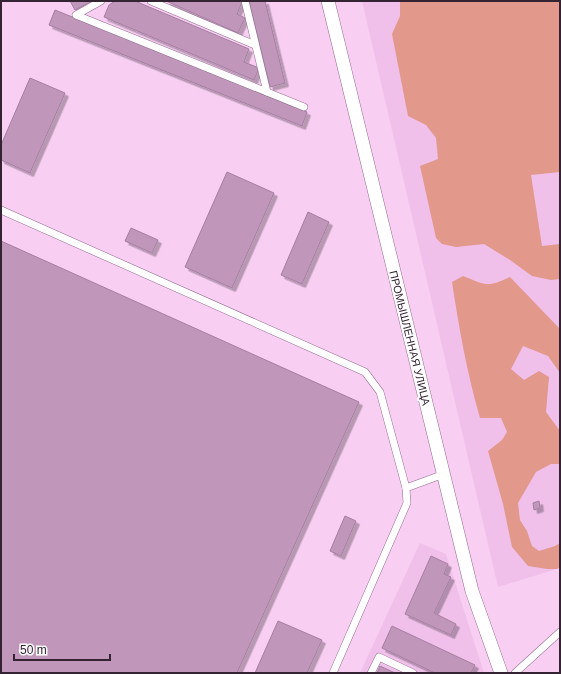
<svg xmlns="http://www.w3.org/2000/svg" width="561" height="674" viewBox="0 0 561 674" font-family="Helvetica,sans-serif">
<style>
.built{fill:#f0c0eb}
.green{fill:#e2988b}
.building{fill:#c097bb;stroke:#a57ea1;filter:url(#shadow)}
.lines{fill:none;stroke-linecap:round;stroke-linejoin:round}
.lane-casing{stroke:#926c8e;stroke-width:8}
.street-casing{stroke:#926c8e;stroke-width:14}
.lane{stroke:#fff;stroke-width:7}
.street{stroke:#fff;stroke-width:13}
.labels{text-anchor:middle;stroke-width:3.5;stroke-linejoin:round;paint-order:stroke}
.street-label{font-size:11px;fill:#342332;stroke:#fefefe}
</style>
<defs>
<filter id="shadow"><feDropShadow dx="3.5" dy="3.5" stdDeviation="0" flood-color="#0004"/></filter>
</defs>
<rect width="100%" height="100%" fill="#f9cef3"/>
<!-- built -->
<g class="built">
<path d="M 362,1 L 560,1 L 560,567 L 557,569 L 498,587 Z"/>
<path d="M 420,543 L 446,554 L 484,673 L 360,673 Z"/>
</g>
<!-- green -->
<g class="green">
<path d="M 400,1 L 560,1 L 560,172 L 531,175 L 542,246 L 560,244 L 560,279 L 551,280 L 532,276 L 510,260 L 484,244 L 456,247 L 442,244 L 436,238 L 420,166 L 438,159 L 436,138 L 426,125 L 408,116 L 392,34 L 400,16 Z"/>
<path d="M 463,276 C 486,285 486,288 510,277 L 560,329 L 560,373 L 548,356 L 523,346 L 511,369 L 524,380 L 539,371 L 549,377 L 546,412 L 560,431 L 560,464 L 551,464 L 536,472 L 518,503 L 520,520 L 527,531 L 532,546 L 539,551 L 555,546 L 560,543 L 560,567 L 557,569 L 547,569 L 528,566 L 512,547 L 503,504 L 488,451 L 502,440 L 507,432 L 501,418 L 480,418 C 467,373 459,328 452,282 Z"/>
</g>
<!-- building -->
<g class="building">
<path d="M 70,1 L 92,1 L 75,10 Z"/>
<path d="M 115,1 L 135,1 L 249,49 L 244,62 L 259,68 L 254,80 L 104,17 L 109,5 Z"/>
<path d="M 166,1 L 239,1 L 242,2 L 237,14 L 245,18 L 238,33 Z"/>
<path d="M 249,1 L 265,1 L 285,83 L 270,87 Z"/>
<path d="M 55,10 L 307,112 L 302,126 L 49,25 Z"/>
<path d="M 30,78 L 65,93 L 30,173 L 1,160 L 1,145 Z"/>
<path d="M 227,172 L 274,193 L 232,288 L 185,267 Z"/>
<path d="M 308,212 L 329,222 L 302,284 L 281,275 Z"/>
<path d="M 131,228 L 158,240 L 152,253 L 125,241 Z"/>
<path d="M 1,241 L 359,402 L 237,673 L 1,673 Z"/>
<path d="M 539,501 L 540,508 L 534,510 L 533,503 Z"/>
<path d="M 345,516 L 356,521 L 341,556 L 330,551 Z"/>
<path d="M 431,556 L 448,564 L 444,574 L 451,577 L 434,613 L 456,624 L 451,635 L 405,614 Z"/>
<path d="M 278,621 L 322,640 L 307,673 L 255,673 Z"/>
<path d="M 392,626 L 475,665 L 471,673 L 435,673 L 382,648 Z"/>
<path d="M 380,666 L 395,673 L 377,673 Z"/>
</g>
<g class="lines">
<defs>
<g id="lane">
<path d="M 101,1 L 76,15 L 304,107"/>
<path d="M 151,1 L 255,45"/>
<path d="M 245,1 L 267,92"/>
<path d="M 1,210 L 365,372 L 380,392 L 406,488"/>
<path d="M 333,673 L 407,503 L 406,488 L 444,474"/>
<path d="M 371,673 L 379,657 L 413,673"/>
<path d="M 515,673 L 560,632"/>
</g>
<path id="street" d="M 328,1 L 472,591 L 501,673"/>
</defs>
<!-- lane casing -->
<use href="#lane" class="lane-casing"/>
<!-- street casing -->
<use href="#street" class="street-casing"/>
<!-- lane -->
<use href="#lane" class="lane"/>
<!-- street -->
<use href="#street" class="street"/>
</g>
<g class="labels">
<!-- street labels -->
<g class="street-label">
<text transform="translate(410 338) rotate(76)" y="4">ПРОМЫШЛЕННАЯ УЛИЦА</text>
</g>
</g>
<!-- border -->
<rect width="561" height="674" fill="none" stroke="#342332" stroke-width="4"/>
<!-- scale -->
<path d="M14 654v6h96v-6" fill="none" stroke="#342332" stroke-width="2"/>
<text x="20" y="654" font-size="12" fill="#342332" stroke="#fefefe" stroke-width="3" paint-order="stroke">50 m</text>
</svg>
